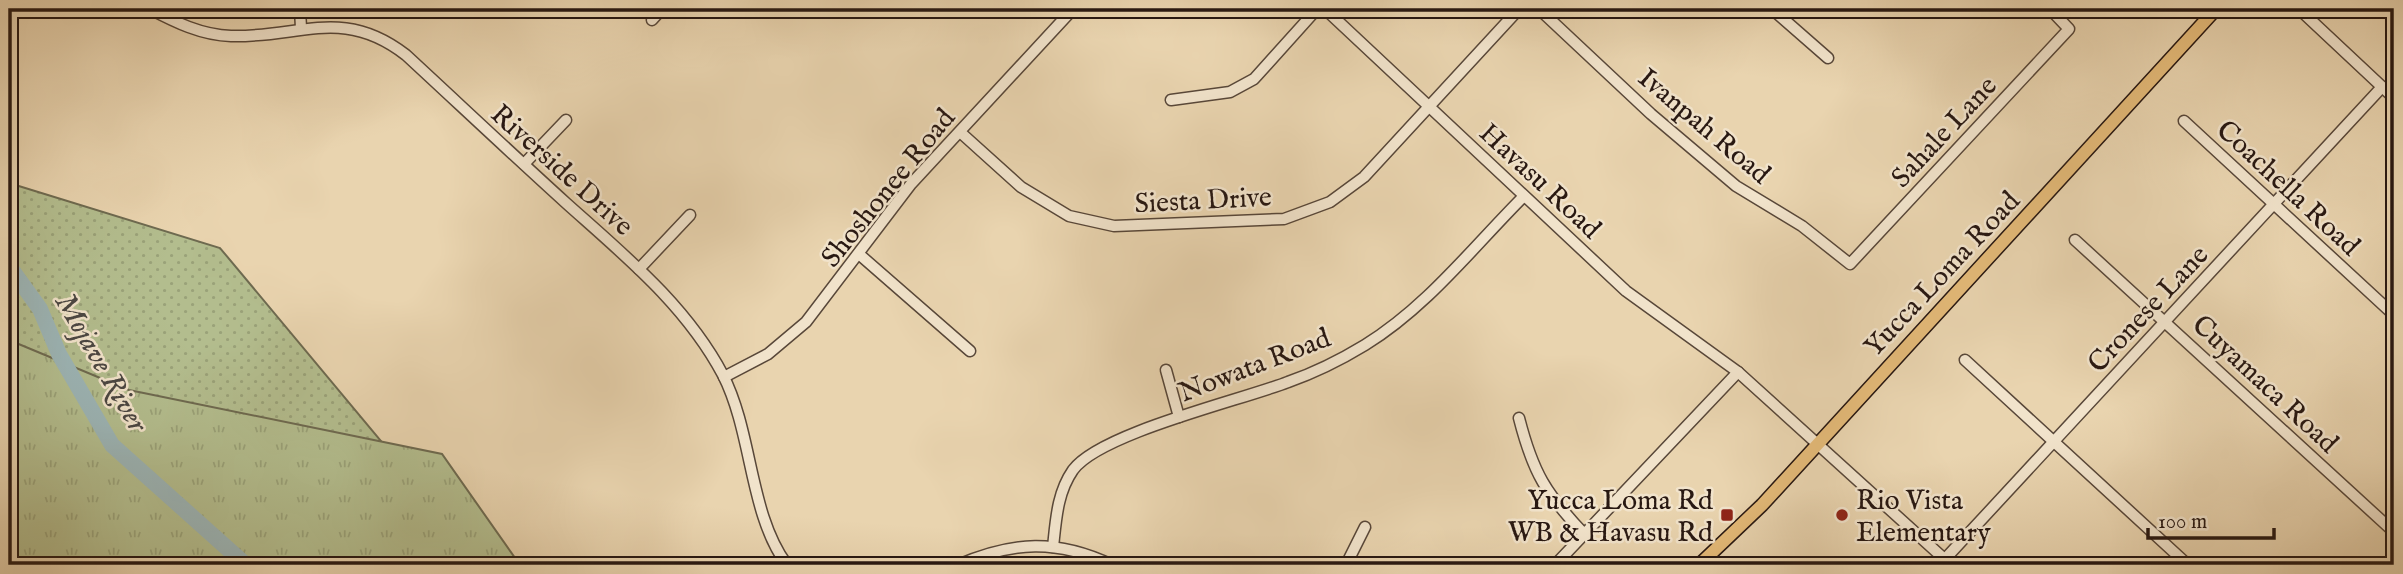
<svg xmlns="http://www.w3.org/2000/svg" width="2403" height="574" viewBox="0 0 2403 574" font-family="'IM FELL English',serif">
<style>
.grass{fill:url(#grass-dots);stroke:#6e6a50;stroke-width:2}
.park{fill:url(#park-tufts);stroke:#6e6a50;stroke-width:2}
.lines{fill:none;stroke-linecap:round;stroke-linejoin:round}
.river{stroke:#9cb5b6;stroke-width:16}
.minor-casing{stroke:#584739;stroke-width:13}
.major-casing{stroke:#281812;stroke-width:15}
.minor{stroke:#f1e3cb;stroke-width:10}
.major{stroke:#e4ba78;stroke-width:12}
.poi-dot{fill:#8f2418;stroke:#f1e3cb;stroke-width:2.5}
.labels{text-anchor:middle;stroke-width:5;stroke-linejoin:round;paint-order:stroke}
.street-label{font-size:28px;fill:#281812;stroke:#f1e3cb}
.poi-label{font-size:28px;fill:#281812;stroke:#f1e3cb;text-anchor:end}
.water-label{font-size:30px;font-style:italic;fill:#4b4743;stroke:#f1e3cb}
</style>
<defs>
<pattern id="grass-dots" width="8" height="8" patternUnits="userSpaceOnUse" patternTransform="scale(1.75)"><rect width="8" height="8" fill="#b3bd8e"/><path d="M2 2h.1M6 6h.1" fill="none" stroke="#9aa279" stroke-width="1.8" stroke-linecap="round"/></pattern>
<pattern id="park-tufts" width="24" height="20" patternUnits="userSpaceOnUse" patternTransform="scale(1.75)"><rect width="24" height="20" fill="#b3bd8e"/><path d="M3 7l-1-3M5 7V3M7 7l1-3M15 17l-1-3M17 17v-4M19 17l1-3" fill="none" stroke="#9aa279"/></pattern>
</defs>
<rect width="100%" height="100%" fill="#e9d4af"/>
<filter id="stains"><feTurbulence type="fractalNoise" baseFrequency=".00286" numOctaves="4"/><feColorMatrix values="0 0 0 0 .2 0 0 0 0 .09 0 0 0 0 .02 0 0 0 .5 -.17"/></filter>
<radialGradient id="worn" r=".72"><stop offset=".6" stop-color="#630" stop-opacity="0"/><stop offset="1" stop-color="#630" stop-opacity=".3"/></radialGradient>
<!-- grass -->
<path class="grass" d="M 9,183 L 220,248 L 416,483 L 9,565 Z"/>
<!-- park -->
<path class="park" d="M 9,340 L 129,390 L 442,454 L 520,565 L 9,565 Z"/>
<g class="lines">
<!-- river -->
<path class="river" d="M 9,266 L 40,309 L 59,354 L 112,445 L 246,565"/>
<defs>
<g id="minor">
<path d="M 150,9 C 175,22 201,35 231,36 C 300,38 343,6 406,55 C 459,104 512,154 566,203 C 624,255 686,305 723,375 C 753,434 749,514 787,565"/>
<path d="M 300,9 L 301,28"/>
<path d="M 1325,9 L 1626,291 L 1738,372 L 1951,565"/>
<path d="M 1539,9 L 1651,114 L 1736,186 L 1802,226 L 1850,264 L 2069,29 L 2050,9"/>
<path d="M 1772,9 L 1828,58"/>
<path d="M 2299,9 L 2394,98"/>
<path d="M 652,20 L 662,9"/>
<path d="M 1171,100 L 1230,92 L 1254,79 L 1317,9"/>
<path d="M 2184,121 L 2394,315"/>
<path d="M 960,132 L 1021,187 L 1069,216 L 1114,226 L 1284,219 L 1330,202 L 1364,177 L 1519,9"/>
<path d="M 524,164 L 566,120"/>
<path d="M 2075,240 L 2394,532"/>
<path d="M 860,255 L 970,351"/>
<path d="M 639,269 L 690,215"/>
<path d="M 1965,360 L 2188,565"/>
<path d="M 1166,370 L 1179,417"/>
<path d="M 724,377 L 768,354 L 806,322 L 911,184 L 1073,9"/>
<path d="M 1519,418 C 1533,473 1546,494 1585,535"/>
<path d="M 1053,547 C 1056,520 1057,493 1073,470 C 1100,433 1242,400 1288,382 C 1314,373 1342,359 1365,345 C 1427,307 1473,247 1524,196"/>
<path d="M 1945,559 L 2382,87"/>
<path d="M 958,565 C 1013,541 1057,539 1112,565"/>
<path d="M 1346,565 L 1365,527"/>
<path d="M 1555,565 L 1738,372"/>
</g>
<path id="major" d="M 1699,565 L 1762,505 L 2216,9"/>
</defs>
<!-- minor casing -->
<use href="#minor" class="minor-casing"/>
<!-- major casing -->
<use href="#major" class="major-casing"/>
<!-- minor -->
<use href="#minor" class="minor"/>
<!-- major -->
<use href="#major" class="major"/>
</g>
<!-- markers -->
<g class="poi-dot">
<rect x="1720" y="508" width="14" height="14" rx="3.5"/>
<circle cx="1842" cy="515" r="7"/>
</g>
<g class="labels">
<!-- street labels -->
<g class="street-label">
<text transform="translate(1705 125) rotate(40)" y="10">Ivanpah Road</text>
<text transform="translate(1943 131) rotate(-47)" y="10">Sahale Lane</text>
<text transform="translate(563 169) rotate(42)" y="10">Riverside Drive</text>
<text transform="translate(1541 180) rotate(43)" y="10">Havasu Road</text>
<text transform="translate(887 187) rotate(-51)" y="10">Shoshonee Road</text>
<text transform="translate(2289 187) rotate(43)" y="10">Coachella Road</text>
<text transform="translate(1203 199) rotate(-3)" y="10">Siesta Drive</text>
<text transform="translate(1941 273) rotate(-47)" y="10">Yucca Loma Road</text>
<text transform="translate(2147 308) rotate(-47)" y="10">Cronese Lane</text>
<text transform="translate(1254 364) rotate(-21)" y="10">Nowata Road</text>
<text transform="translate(2266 383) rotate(43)" y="10">Cuyamaca Road</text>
</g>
<!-- poi labels -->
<g class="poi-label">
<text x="1713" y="509">Yucca Loma Rd<tspan x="1713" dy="32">WB &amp; Havasu Rd</tspan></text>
<text x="1856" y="509" text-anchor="start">Rio Vista<tspan x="1856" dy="32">Elementary</tspan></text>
</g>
<!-- water labels -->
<g class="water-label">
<text transform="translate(102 362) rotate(60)" y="10">Mojave River</text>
</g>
</g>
<!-- margin -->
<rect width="2403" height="574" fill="none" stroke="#e9d4af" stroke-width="35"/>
<rect x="10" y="10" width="2382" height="553" fill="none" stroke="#281812" stroke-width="3.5"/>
<rect x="18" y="18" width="2368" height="539" fill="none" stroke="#281812" stroke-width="2"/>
<!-- scale -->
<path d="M2148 528v10h126v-10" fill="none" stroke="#281812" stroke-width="3.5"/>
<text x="2158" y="528" font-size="21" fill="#281812" stroke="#f1e3cb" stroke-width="5" paint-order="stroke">100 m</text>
<rect width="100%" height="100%" filter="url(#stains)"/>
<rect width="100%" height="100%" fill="url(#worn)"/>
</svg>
